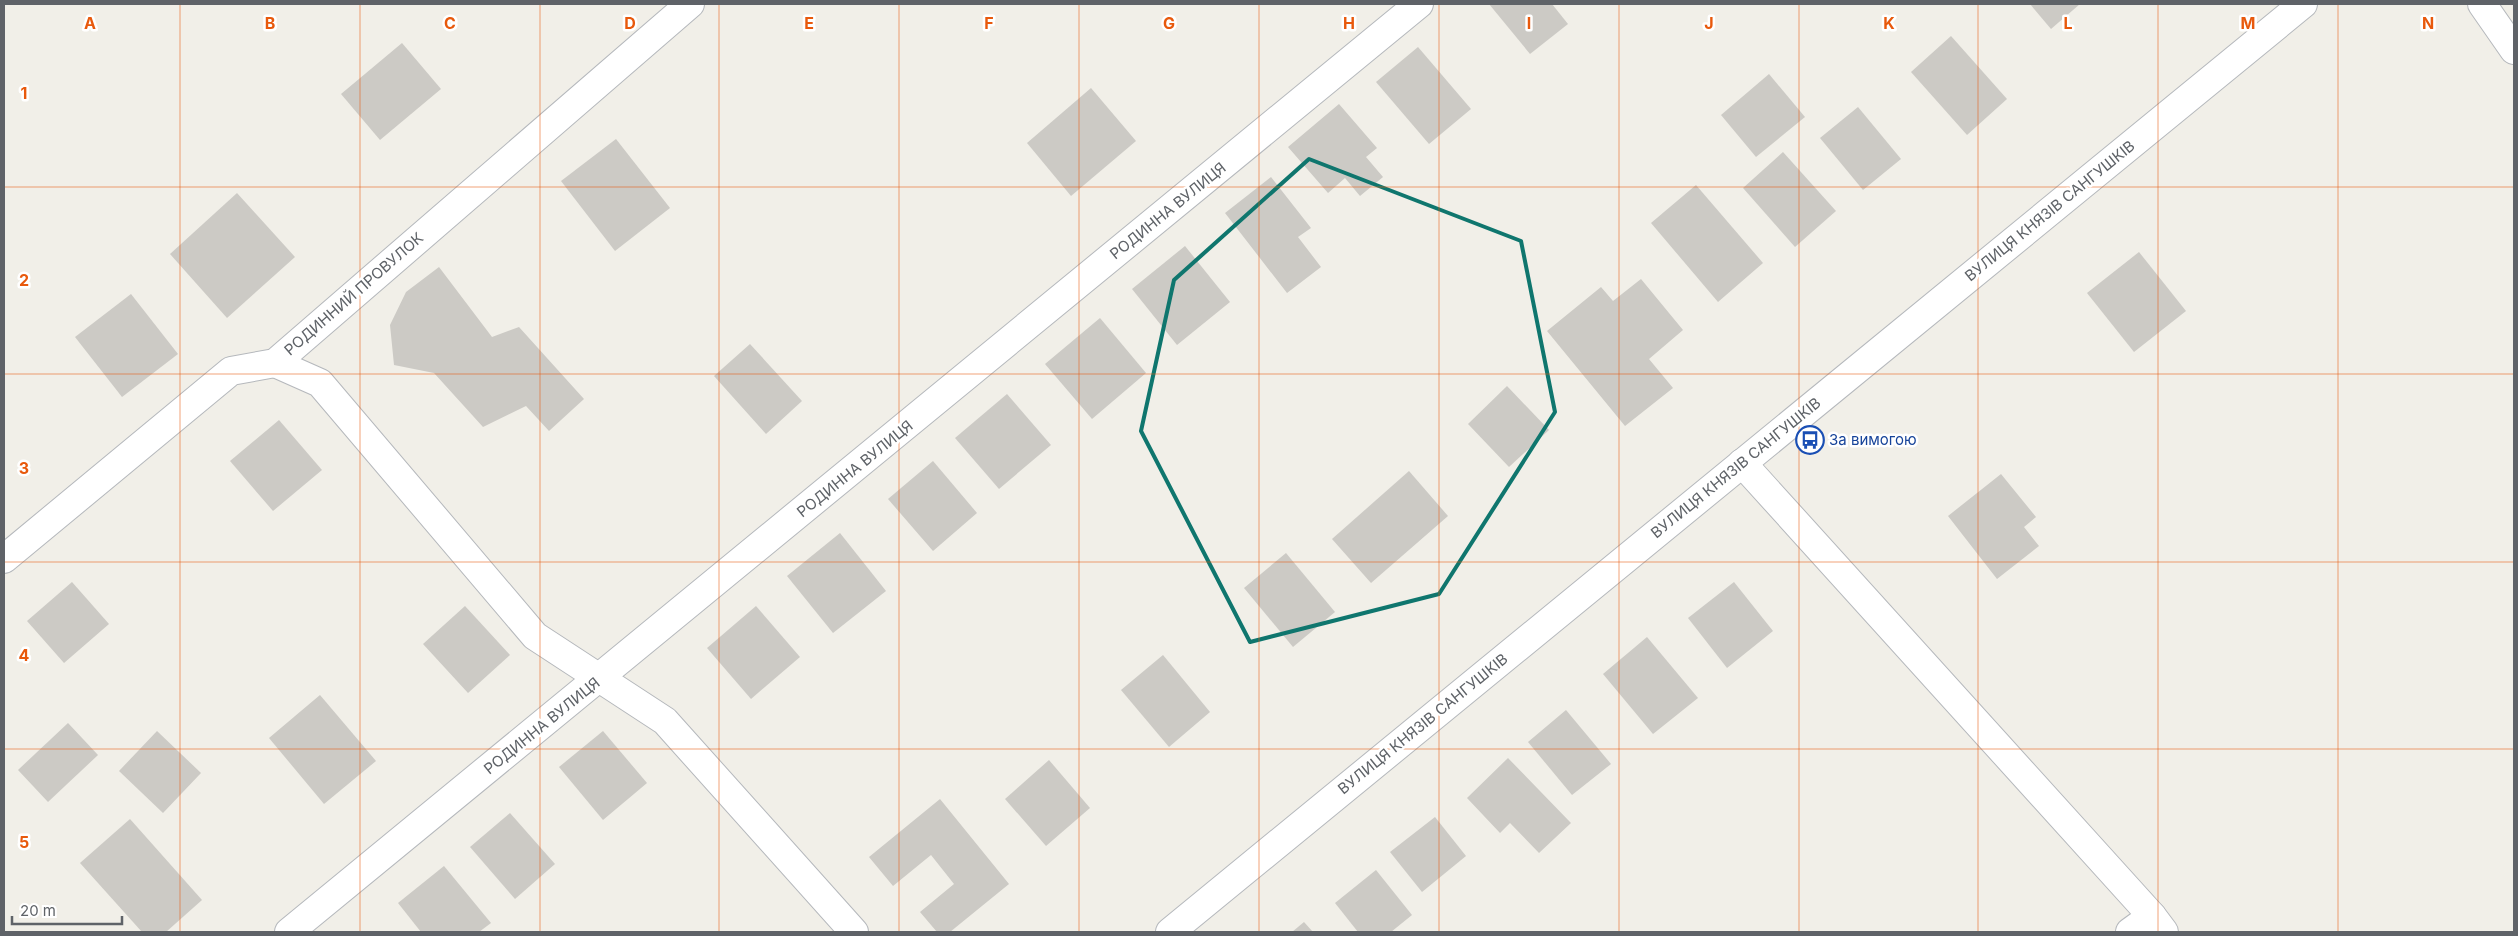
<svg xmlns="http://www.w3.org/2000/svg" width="2518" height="936" viewBox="0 0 2518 936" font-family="Inter,sans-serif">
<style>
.building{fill:#cccac5}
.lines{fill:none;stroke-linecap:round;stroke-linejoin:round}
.minor-casing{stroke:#b5b8bc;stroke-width:30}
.minor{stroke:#fff;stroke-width:28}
.marked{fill:none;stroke:#0f766e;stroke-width:4;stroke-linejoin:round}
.grid{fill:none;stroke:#e8590c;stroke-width:1;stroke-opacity:0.55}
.labels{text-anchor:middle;stroke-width:5;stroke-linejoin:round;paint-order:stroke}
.street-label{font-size:15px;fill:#5f6368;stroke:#fff}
.transit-label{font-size:15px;fill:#164399;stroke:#fff;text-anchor:start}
.grid-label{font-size:16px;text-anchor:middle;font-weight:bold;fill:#e8590c;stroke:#fff;stroke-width:5;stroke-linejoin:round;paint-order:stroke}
</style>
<rect width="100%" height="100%" fill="#f1efe8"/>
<!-- building -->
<g class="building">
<path d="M 1489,4 L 1552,4 L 1568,24 L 1530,54 Z"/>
<path d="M 2030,4 L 2080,4 L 2051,29 Z"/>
<path d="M 1951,36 L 2007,99 L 1967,135 L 1911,72 Z"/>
<path d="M 402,43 L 441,89 L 380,140 L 341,94 Z"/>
<path d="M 1418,47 L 1471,109 L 1429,144 L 1376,82 Z"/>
<path d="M 1769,74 L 1805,117 L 1756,157 L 1721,115 Z"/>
<path d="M 1091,88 L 1136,141 L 1071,196 L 1027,143 Z"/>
<path d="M 1339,104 L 1377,148 L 1366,157 L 1383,177 L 1360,196 L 1345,178 L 1328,193 L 1288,147 Z"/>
<path d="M 1858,107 L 1901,159 L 1863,190 L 1820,138 Z"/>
<path d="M 616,139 L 670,208 L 615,251 L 561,181 Z"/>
<path d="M 1783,152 L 1836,211 L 1795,247 L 1743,188 Z"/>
<path d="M 1271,177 L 1311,228 L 1298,237 L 1321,267 L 1287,293 L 1225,213 Z"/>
<path d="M 1696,185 L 1763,263 L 1718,302 L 1651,223 Z"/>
<path d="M 237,193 L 295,257 L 227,318 L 170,254 Z"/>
<path d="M 1185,246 L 1230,302 L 1177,345 L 1132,289 Z"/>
<path d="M 2139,252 L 2186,311 L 2134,352 L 2087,293 Z"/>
<path d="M 439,267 L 492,337 L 519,327 L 584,399 L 549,431 L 526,406 L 483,427 L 434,373 L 394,365 L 390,325 L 406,292 Z"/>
<path d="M 1641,279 L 1683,330 L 1649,359 L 1673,388 L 1625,426 L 1547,331 L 1601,287 L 1613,301 Z"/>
<path d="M 131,294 L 178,354 L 122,397 L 75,337 Z"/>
<path d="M 1100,318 L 1146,373 L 1092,419 L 1045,364 Z"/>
<path d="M 750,344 L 802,401 L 766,434 L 714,376 Z"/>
<path d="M 1507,386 L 1549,430 L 1509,467 L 1468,424 Z"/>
<path d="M 1007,394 L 1051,445 L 999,489 L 955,438 Z"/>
<path d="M 279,420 L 322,470 L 273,511 L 230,461 Z"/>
<path d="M 933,461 L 977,513 L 933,551 L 888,499 Z"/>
<path d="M 1409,471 L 1448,516 L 1371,583 L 1332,539 Z"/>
<path d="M 2001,474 L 2036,517 L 2024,527 L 2039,546 L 1997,579 L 1948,516 Z"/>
<path d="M 840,533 L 886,591 L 833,633 L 787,576 Z"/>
<path d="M 1286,553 L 1335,612 L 1293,647 L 1244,588 Z"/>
<path d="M 72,582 L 109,624 L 64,663 L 27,621 Z"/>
<path d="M 1734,582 L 1773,631 L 1727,668 L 1688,618 Z"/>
<path d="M 465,606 L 510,655 L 468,693 L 423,644 Z"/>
<path d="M 756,606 L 800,657 L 751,699 L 707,648 Z"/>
<path d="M 1647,637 L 1698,698 L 1653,734 L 1603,674 Z"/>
<path d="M 1163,655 L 1210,712 L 1169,747 L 1121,690 Z"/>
<path d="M 320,695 L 376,761 L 324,804 L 269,738 Z"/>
<path d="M 1566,710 L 1611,764 L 1572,795 L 1528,742 Z"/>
<path d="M 68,723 L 98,755 L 48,802 L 18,770 Z"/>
<path d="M 157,731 L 201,773 L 163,813 L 119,771 Z"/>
<path d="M 603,731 L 647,783 L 603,820 L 559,767 Z"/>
<path d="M 1508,758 L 1571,823 L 1539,853 L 1510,823 L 1500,833 L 1467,798 Z"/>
<path d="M 1049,760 L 1090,808 L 1046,846 L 1005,799 Z"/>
<path d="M 940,799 L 1009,884 L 950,932 L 937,932 L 920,912 L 954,884 L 931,855 L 893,886 L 869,857 Z"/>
<path d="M 510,813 L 555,864 L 515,899 L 470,847 Z"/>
<path d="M 1435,817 L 1466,856 L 1422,892 L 1390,852 Z"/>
<path d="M 130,819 L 202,900 L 166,932 L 142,932 L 80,863 Z"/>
<path d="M 444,866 L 491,923 L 479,932 L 421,932 L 398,903 Z"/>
<path d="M 1376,870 L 1412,915 L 1391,932 L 1358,932 L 1335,903 Z"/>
<path d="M 1304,922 L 1313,932 L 1292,932 Z"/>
</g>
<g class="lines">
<defs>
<g id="minor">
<path d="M 2482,4 L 2514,50"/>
<path d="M 275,363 L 320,383 L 535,636 L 665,721 L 854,932"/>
<path d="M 1742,463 L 2152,916 L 2164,932"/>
<path d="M 4,559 L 231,371 L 275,363 L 690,4"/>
<path d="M 289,932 L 1419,4"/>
<path d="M 1170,932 L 2303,4"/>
<path d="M 2130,932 L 2152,916"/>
</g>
</defs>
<!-- minor casing -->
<use href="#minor" class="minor-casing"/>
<!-- minor -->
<use href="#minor" class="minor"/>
</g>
<!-- marked area -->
<path class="marked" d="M 1309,159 L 1521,241 L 1555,412 L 1439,594 L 1250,642 L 1141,431 L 1174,280 Z"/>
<!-- grid -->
<path class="grid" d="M 180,4 L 180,932M 360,4 L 360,932M 540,4 L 540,932M 719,4 L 719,932M 899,4 L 899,932M 1079,4 L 1079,932M 1259,4 L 1259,932M 1439,4 L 1439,932M 1619,4 L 1619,932M 1799,4 L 1799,932M 1978,4 L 1978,932M 2158,4 L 2158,932M 2338,4 L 2338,932M 4,187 L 2514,187M 4,374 L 2514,374M 4,562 L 2514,562M 4,749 L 2514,749"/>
<!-- icons -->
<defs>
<symbol id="bus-ring" viewBox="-11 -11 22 22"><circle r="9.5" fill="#fff" stroke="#1a4fb4" stroke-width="1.5"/><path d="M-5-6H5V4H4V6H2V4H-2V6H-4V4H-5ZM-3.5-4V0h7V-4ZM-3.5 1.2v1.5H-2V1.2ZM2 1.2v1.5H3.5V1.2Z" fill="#1a4fb4"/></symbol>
</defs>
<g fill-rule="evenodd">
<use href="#bus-ring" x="1794" y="424" width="32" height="32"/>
</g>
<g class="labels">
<!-- street labels -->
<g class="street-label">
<text transform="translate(1168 211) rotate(-39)" y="5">РОДИННА ВУЛИЦЯ</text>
<text transform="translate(2050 211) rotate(-39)" y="5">ВУЛИЦЯ КНЯЗІВ САНГУШКІВ</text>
<text transform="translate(354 294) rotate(-41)" y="5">РОДИННИЙ ПРОВУЛОК</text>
<text transform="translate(1736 468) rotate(-39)" y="5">ВУЛИЦЯ КНЯЗІВ САНГУШКІВ</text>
<text transform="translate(855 469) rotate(-39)" y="5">РОДИННА ВУЛИЦЯ</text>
<text transform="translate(1423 724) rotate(-39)" y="5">ВУЛИЦЯ КНЯЗІВ САНГУШКІВ</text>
<text transform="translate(542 726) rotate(-39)" y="5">РОДИННА ВУЛИЦЯ</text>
</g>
<!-- transit labels -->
<g class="transit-label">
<text x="1829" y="445">За вимогою</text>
</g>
</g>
<g class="grid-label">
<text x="90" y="29">A</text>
<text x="270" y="29">B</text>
<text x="450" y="29">C</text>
<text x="630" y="29">D</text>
<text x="809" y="29">E</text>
<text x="989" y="29">F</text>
<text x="1169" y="29">G</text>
<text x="1349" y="29">H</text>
<text x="1529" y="29">I</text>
<text x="1709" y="29">J</text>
<text x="1889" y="29">K</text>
<text x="2068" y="29">L</text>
<text x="2248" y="29">M</text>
<text x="2428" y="29">N</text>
<text x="24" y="99">1</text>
<text x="24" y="286">2</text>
<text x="24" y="474">3</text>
<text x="24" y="661">4</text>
<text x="24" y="848">5</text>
</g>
<!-- border -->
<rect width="2518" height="936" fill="none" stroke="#5f6368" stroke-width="10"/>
<!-- scale -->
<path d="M12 916v8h110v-8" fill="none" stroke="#5f6368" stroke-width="2.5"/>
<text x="20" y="916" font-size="15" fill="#5f6368" stroke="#ffffff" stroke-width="4" paint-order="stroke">20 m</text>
</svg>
